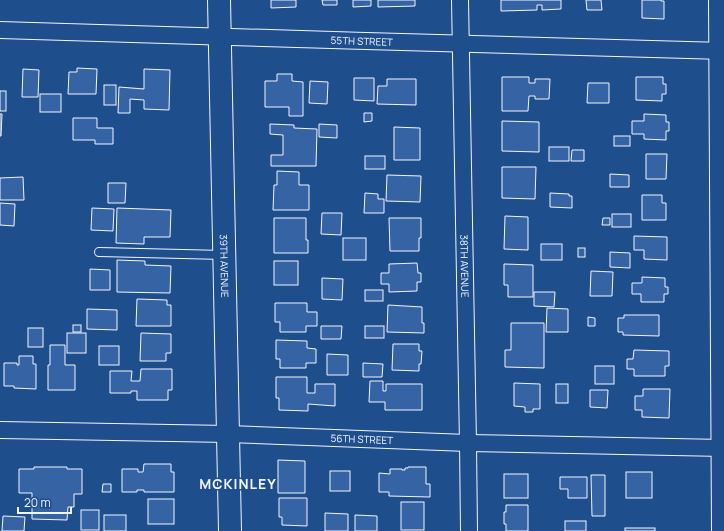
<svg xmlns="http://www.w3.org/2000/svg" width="724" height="531" viewBox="0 0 724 531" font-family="Manrope,sans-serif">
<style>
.building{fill:#3563a3;stroke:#f2f6ff}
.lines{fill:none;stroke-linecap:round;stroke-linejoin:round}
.service-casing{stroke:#f2f6ff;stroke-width:10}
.minor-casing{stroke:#f2f6ff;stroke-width:18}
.secondary-casing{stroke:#f2f6ff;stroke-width:24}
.service{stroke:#1f4e8c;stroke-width:8}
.minor{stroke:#1f4e8c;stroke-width:16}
.secondary{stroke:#1f4e8c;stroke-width:22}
.labels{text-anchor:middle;stroke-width:3;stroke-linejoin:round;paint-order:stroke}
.street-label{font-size:10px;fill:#f2f6ff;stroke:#1f4e8c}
.district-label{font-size:14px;font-weight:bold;letter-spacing:1px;fill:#f2f6ff;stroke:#1f4e8c}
</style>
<rect width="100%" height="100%" fill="#1f4e8c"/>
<!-- building -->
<g class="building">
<path d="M 271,0 L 296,0 L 296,7 L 271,8 Z"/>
<path d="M 322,0 L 337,0 L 337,5 L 323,5 Z"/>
<path d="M 353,0 L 371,0 L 371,6 L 353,7 Z"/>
<path d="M 378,0 L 415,0 L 415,6 L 378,7 Z"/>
<path d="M 501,0 L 561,0 L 561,9 L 542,10 L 542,5 L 537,5 L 537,10 L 501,11 Z"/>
<path d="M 586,0 L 601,0 L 602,10 L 587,10 Z"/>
<path d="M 642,0 L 661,0 L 661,1 L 664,1 L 664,19 L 642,18 Z"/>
<path d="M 77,68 L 97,69 L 96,94 L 68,94 L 69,72 L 77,72 Z"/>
<path d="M 23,69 L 39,70 L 38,97 L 22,97 Z"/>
<path d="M 144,69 L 170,70 L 169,110 L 144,109 L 144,100 L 130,99 L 130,113 L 118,113 L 119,87 L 144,89 Z"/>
<path d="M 277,74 L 292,74 L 292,81 L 303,82 L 303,116 L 289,116 L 289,107 L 265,107 L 265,81 L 277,81 Z"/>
<path d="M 502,77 L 529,77 L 529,83 L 535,83 L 535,79 L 550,79 L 549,99 L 535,99 L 535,96 L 529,96 L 528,111 L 502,111 Z"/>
<path d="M 636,77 L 663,77 L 663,84 L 666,84 L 666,94 L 662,94 L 662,101 L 636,100 Z"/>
<path d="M 354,78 L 374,78 L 374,101 L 354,100 Z"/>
<path d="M 387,79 L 416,79 L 416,105 L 377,104 L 378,86 L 387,86 Z"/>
<path d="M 310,81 L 328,82 L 327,104 L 309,103 Z"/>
<path d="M 588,83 L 609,83 L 609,103 L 587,103 Z"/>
<rect x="104" y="85" width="12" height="20"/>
<rect x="0" y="91" width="6" height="20"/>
<rect x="40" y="94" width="21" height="18"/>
<path d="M 364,113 L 372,113 L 372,121 L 364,122 Z"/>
<path d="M 0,114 L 2,114 L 1,136 L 0,136 Z"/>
<path d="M 644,114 L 666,115 L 666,122 L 669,122 L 669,131 L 666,131 L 666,140 L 644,139 L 644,134 L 632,134 L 632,121 L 644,121 Z"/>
<path d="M 73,118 L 97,118 L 97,128 L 113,128 L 113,144 L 95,144 L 95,140 L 73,140 Z"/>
<path d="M 502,121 L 539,122 L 539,152 L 502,151 Z"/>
<path d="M 270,124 L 294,125 L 294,128 L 317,129 L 316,166 L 271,166 L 271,155 L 283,155 L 283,135 L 270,134 Z"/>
<path d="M 319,124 L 337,125 L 337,138 L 319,137 Z"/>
<path d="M 394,127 L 420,128 L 420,160 L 394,160 Z"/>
<rect x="614" y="136" width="16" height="10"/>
<rect x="549" y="147" width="20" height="14"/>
<path d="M 572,150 L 584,150 L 584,161 L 571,161 Z"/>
<path d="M 646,154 L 667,154 L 666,179 L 646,179 Z"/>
<rect x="365" y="156" width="20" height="13"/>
<path d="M 502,167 L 536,167 L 535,199 L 502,198 Z"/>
<path d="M 277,171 L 299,172 L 299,185 L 309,185 L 309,210 L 273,210 L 274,185 L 277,185 Z"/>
<path d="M 610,174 L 629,175 L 629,187 L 610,187 Z"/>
<path d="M 387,175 L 421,176 L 420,202 L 386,201 Z"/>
<path d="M 23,177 L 24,200 L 0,200 L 0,178 Z"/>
<path d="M 108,183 L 126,183 L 125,203 L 108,203 Z"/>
<path d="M 365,193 L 378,194 L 378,199 L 384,199 L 384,213 L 364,213 Z"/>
<path d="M 550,193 L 569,194 L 569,196 L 572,196 L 572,208 L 550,207 Z"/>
<path d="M 642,195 L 662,195 L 662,203 L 666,203 L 666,220 L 642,220 Z"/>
<path d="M 0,203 L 15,204 L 14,226 L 0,225 Z"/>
<path d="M 92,208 L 114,209 L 113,231 L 91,230 Z"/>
<path d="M 117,208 L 171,210 L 170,237 L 144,237 L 144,244 L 116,243 Z"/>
<path d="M 322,213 L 342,213 L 341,235 L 321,234 Z"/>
<rect x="612" y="214" width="19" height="13"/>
<path d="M 505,216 L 528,217 L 528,250 L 504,249 Z"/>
<path d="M 274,218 L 306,218 L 306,240 L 308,240 L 308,253 L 274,253 Z"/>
<path d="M 389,218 L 421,218 L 421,238 L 419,238 L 419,251 L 390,251 Z"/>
<path d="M 603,218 L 610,218 L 610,225 L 602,225 Z"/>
<path d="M 634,236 L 667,237 L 667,260 L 644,259 L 644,250 L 634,250 Z"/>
<rect x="343" y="238" width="23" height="22"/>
<rect x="541" y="244" width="21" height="16"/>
<rect x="578" y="248" width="7" height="9"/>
<path d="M 610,252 L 630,253 L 630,268 L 610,267 Z"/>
<path d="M 117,260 L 145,261 L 145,265 L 171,266 L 170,293 L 117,292 Z"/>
<rect x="274" y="261" width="24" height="24"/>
<path d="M 417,263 L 418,273 L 421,273 L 421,282 L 417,282 L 417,291 L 389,292 L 389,284 L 381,284 L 381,273 L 389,273 L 389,264 Z"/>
<path d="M 504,264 L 533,265 L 533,297 L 508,297 L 508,285 L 504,285 Z"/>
<path d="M 90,269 L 110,270 L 110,290 L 90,290 Z"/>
<path d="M 591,271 L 613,272 L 612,296 L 590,296 Z"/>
<path d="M 642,277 L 665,278 L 665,287 L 668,287 L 668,294 L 664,294 L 664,302 L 641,302 L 641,294 L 632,294 L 632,283 L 642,283 Z"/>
<path d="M 322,278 L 343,279 L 342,300 L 322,299 Z"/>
<rect x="365" y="290" width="18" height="11"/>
<path d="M 534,292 L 555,292 L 554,307 L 534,306 Z"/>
<path d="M 137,299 L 167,300 L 167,305 L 171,305 L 171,326 L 136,326 Z"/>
<path d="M 275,303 L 307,303 L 307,312 L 317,312 L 317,326 L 306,326 L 306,332 L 280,332 L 280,322 L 275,322 Z"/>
<path d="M 388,305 L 422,307 L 422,323 L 424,323 L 424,333 L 387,332 Z"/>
<path d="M 547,308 L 568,309 L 568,332 L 546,332 Z"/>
<path d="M 87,309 L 117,310 L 117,330 L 87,329 Z"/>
<path d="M 624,315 L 659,315 L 659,336 L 623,335 L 623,332 L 618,332 L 618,318 L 624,318 Z"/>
<path d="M 588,317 L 595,318 L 595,326 L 588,326 Z"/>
<path d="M 511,323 L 544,323 L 544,368 L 505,367 L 505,350 L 511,350 Z"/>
<rect x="73" y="325" width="8" height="7"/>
<path d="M 321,326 L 342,326 L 341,339 L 321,339 Z"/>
<rect x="365" y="326" width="19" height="12"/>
<rect x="28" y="328" width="15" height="19"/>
<rect x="67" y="333" width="19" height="20"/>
<path d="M 141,333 L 171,334 L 171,353 L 166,353 L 166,361 L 140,361 Z"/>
<path d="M 276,340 L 307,341 L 307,348 L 316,349 L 316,363 L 306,363 L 306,368 L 280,368 L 280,359 L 276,359 Z"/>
<path d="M 393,344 L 419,344 L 419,351 L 422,351 L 421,364 L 419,364 L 419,371 L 392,370 Z"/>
<path d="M 50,345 L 65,345 L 65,365 L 75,365 L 75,390 L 48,390 L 48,365 L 50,365 Z"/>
<rect x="99" y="346" width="20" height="19"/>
<path d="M 634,350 L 669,351 L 669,366 L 665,366 L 665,376 L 634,376 L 634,369 L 627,369 L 627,359 L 633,359 Z"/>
<path d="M 327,354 L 348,355 L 348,375 L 327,375 Z"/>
<path d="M 19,356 L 33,356 L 33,364 L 36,364 L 36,389 L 14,388 L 14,386 L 4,386 L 4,363 L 17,363 L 17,365 L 19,365 Z"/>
<path d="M 363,363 L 383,364 L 382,377 L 363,377 Z"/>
<rect x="595" y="366" width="19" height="18"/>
<path d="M 141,369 L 172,369 L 172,390 L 168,390 L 168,400 L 137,400 L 137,391 L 131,391 L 131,393 L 110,393 L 110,371 L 132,371 L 131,381 L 140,381 Z"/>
<path d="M 276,377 L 307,377 L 307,393 L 315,393 L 315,384 L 335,384 L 335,406 L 308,404 L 308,411 L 279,410 L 279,398 L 276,398 Z"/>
<path d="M 370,381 L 383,381 L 383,391 L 386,391 L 386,384 L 422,384 L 422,410 L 385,410 L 385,402 L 369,402 Z"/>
<path d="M 514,383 L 540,384 L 540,409 L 533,409 L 533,412 L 525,412 L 525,407 L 514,406 Z"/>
<rect x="556" y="384" width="12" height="19"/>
<path d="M 643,389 L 670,389 L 669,418 L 642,417 L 642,410 L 635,410 L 635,396 L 643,396 Z"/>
<path d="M 590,390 L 608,390 L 607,408 L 590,407 Z"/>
<path d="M 278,460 L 305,461 L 305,493 L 278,493 Z"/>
<path d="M 144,464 L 171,464 L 171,472 L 174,472 L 174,492 L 144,492 L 144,490 L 137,490 L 137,492 L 122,492 L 122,469 L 138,469 L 138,472 L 143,472 Z"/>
<path d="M 34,467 L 67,467 L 67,469 L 82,469 L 82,494 L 74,494 L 74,507 L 68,507 L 67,520 L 32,519 L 32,493 L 19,493 L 19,469 L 34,469 Z"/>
<path d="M 408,467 L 426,467 L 426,484 L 430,484 L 430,497 L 389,496 L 389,492 L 379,492 L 379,473 L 390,474 L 390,469 L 402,469 L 402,470 L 405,470 L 405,468 L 408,468 Z"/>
<rect x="330" y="471" width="20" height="20"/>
<rect x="626" y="472" width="26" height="26"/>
<rect x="504" y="474" width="24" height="24"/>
<path d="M 591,475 L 605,475 L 605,516 L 592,516 Z"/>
<path d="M 560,477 L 587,477 L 587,498 L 568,498 L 568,489 L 560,489 Z"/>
<path d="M 103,484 L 111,484 L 111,492 L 102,492 Z"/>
<path d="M 279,498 L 307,498 L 307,526 L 282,525 L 282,517 L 279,517 Z"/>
<rect x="148" y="499" width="26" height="25"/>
<rect x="401" y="502" width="23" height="28"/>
<path d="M 506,505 L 528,505 L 528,531 L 506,531 L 506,524 L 504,524 L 504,512 L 506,512 Z"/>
<rect x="81" y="510" width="18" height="20"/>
<path d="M 325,513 L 348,514 L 348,531 L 325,531 Z"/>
<rect x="104" y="515" width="22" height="16"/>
<path d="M 355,515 L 377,516 L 377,531 L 355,531 Z"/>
<path d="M 3,516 L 25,517 L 24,531 L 2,531 Z"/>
<rect x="565" y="521" width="21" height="10"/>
<rect x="625" y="528" width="30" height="3"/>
</g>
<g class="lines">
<defs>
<path id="service" d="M 99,252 L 224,255"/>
<g id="minor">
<path id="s1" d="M 460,0 L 468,443 L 469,531"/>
<path d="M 717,0 L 720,531"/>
<path id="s2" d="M 0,30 C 241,36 483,46 724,51"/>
<path id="s3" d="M 0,430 L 228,434 L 468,443 L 724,448"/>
</g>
<g id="secondary">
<path id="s4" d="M 219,0 L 230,531"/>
</g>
</defs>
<!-- service casing -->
<use href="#service" class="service-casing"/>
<!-- minor casing -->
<use href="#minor" class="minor-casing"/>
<!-- secondary casing -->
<use href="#secondary" class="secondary-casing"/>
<!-- service -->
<use href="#service" class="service"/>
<!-- minor -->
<use href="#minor" class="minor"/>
<!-- secondary -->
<use href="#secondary" class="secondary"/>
</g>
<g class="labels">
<!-- street labels -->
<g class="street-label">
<text dy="4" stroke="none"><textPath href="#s2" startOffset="362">55TH STREET</textPath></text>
<text dy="4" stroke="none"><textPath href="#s4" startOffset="266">39TH AVENUE</textPath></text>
<text dy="4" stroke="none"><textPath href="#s1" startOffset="266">38TH AVENUE</textPath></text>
<text dy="4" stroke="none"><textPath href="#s3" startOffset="362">56TH STREET</textPath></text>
</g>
<!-- district labels -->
<g class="district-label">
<text x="238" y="489">MCKINLEY</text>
</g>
</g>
<!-- scale -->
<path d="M18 507v6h53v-6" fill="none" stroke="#f2f6ff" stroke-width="2"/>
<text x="24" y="507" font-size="12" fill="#f2f6ff" stroke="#1f4e8c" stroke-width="3" paint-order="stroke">20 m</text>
</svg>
